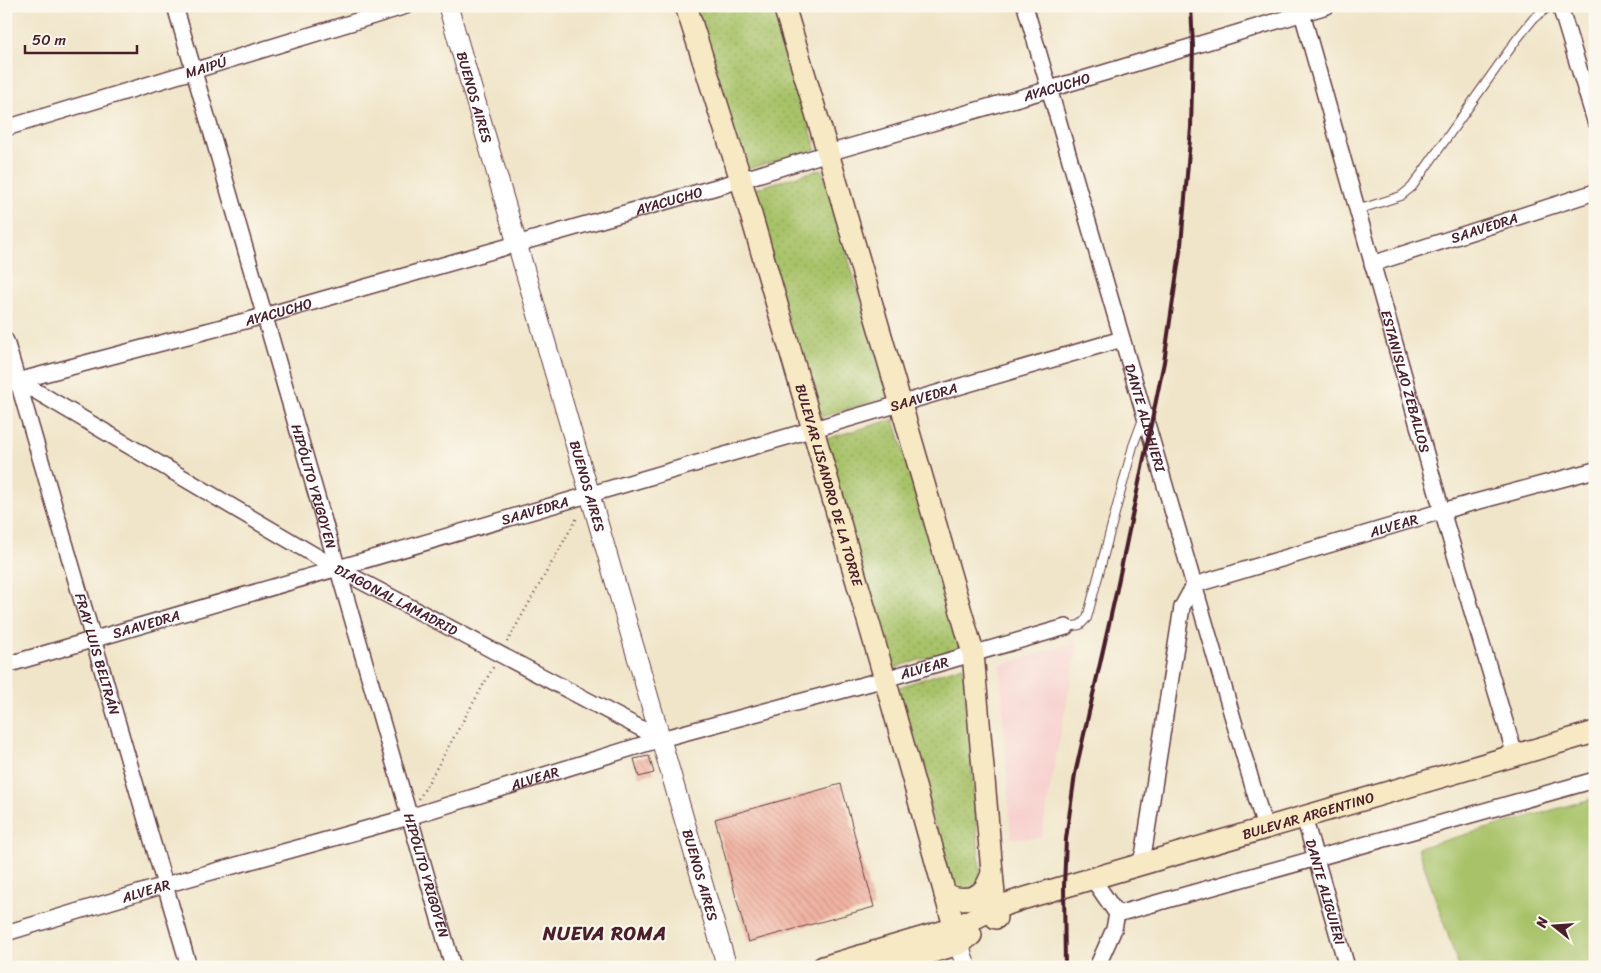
<svg xmlns="http://www.w3.org/2000/svg" width="1601" height="973" viewBox="0 0 1601 973" font-family="Sriracha,sans-serif">
<style>
.built{fill:#f7d0cd}
.park{fill:url(#park-dots);stroke:#78704a}
.garden{fill:#a7c268;stroke:#78704a}
.building{fill:url(#building-back-hatch)}
.lines{fill:none;stroke-linecap:round;stroke-linejoin:round}
.service-casing{stroke:#633d43;stroke-width:10}
.minor-casing{stroke:#633d43;stroke-width:18}
.tertiary-casing{stroke:#633d43;stroke-width:21}
.secondary-casing{stroke:#633d43;stroke-width:24}
.path{stroke:#633d43;stroke-width:2.5;stroke-dasharray:1 4;stroke-linecap:butt}
.service{stroke:#fff;stroke-width:8}
.minor{stroke:#fff;stroke-width:15}
.tertiary{stroke:#fff;stroke-width:19}
.secondary{stroke:#f7e9c3;stroke-width:21}
.rail{stroke:#4a1f2b;stroke-width:4}
.labels{text-anchor:middle;stroke-width:4.5;stroke-linejoin:round;paint-order:stroke}
.street-label{font-size:14px;fill:#4a1f2b;stroke:#fbf7ec}
.district-label{font-size:19px;font-weight:bold;letter-spacing:1px;fill:#4a1f2b;stroke:#fbf7ec}
</style>
<defs>
<pattern id="park-dots" width="8" height="8" patternUnits="userSpaceOnUse" patternTransform="scale(1.25)"><rect width="8" height="8" fill="#a7c268"/><path d="M2 2h.1M6 6h.1" fill="none" stroke="#91a65a" stroke-width="1.8" stroke-linecap="round"/></pattern>
<pattern id="building-back-hatch" width="6" height="6" patternUnits="userSpaceOnUse" patternTransform="scale(1.25)"><rect width="6" height="6" fill="#f0b2a2"/><path d="M-1 5l2 2M0 0l6 6M5-1l2 2" fill="none" stroke="#cf998c"/></pattern>
</defs>
<rect width="100%" height="100%" fill="#fbf7ec"/>
<filter id="ink" filterUnits="userSpaceOnUse"><feTurbulence type="fractalNoise" baseFrequency=".02" numOctaves="2"/><feDisplacementMap in="SourceGraphic" scale="10" xChannelSelector="R" yChannelSelector="G"/><feConvolveMatrix kernelMatrix="1 2 1 2 8 2 1 2 1" color-interpolation-filters="sRGB"/></filter>
<filter id="wash" filterUnits="userSpaceOnUse"><feTurbulence type="fractalNoise" baseFrequency=".0096" numOctaves="4" result="noise"/><feDisplacementMap in="SourceGraphic" scale="20" xChannelSelector="R" yChannelSelector="G"/><feGaussianBlur stdDeviation="1.12" result="paint"/><feColorMatrix in="noise" values="0 0 0 0 0 0 0 0 0 0 0 0 0 0 0 0 0 1.4 0 .05"/><feComposite in="paint" operator="in"/></filter>
<g filter="url(#wash)">
<rect width="100%" height="100%" fill="#f0e5c9"/>
<!-- built -->
<path class="built" d="M 1078,642 L 1041,838 L 1011,838 L 1000,665 Z"/>
<!-- park -->
<g class="park">
<path d="M 696,6 L 774,6 L 816,149 L 745,170 Z"/>
<path d="M 822,169 L 889,397 L 818,418 L 750,190 Z"/>
<path d="M 894,419 L 962,647 L 890,669 L 822,440 Z"/>
<path d="M 963,666 L 981,879 L 969,893 L 954,892 L 896,688 Z"/>
</g>
<!-- garden -->
<path class="garden" d="M 1595,798 L 1595,967 L 1459,967 L 1418,848 Z"/>
<g id="blocks">
<!-- building -->
<g class="building">
<path d="M 649,756 L 654,773 L 639,777 L 634,759 Z"/>
<path d="M 841,784 L 874,907 L 748,942 L 715,819 Z"/>
</g>
</g>
</g>
<g filter="url(#ink)">
<use href="#blocks" fill-opacity="0" stroke="#633d43" stroke-width="1"/>
<g class="lines">
<defs>
<g id="service">
<path d="M 1357,210 L 1401,196 L 1412,187 L 1517,39 L 1534,18 L 1550,6"/>
<path d="M 1066,627 L 1080,625 L 1087,618 L 1133,446 L 1143,419"/>
</g>
<g id="minor">
<path id="s1" d="M 175,6 L 453,967"/>
<path id="s2" d="M 1025,6 L 1265,828"/>
<path id="s3" d="M 1300,6 L 1442,511 L 1515,755"/>
<path d="M 1560,6 L 1595,121"/>
<path id="s4" d="M 6,128 L 406,6"/>
<path id="s5" d="M 1372,264 L 1595,192"/>
<path id="s6" d="M 6,341 L 189,967"/>
<path id="s7" d="M 12,377 L 338,569 L 661,739"/>
<path id="s8" d="M 6,384 L 264,316 L 741,180 L 828,153 L 1050,89 L 1327,6"/>
<path id="s9" d="M 6,665 L 1122,339"/>
<path id="s10" d="M 1304,817 L 1347,967"/>
<path id="s11" d="M 1140,865 L 1144,850 L 1182,607 L 1194,585 L 1442,511 L 1595,470"/>
<path d="M 1092,878 L 1117,914 L 1114,929 L 1097,967"/>
<path d="M 1117,914 L 1595,780"/>
<path id="s12" d="M 6,933 L 165,885 L 409,817 L 661,739 L 885,679 L 1066,627"/>
</g>
<g id="tertiary">
<path id="s13" d="M 448,6 L 727,967"/>
<path d="M 959,944 L 966,967"/>
</g>
<g id="secondary">
<path id="s14" d="M 686,6 L 741,180 L 885,679 L 959,944"/>
<path d="M 784,6 L 828,153 L 973,653 L 996,918"/>
<path d="M 945,895 C 959,900 975,902 985,888 C 988,884 990,878 992,874"/>
<path id="s15" d="M 823,967 L 955,928 L 995,908 L 1022,899 L 1595,732"/>
<path d="M 882,967 L 959,944 L 971,935"/>
</g>
</defs>
<!-- service casing -->
<use href="#service" class="service-casing"/>
<!-- minor casing -->
<use href="#minor" class="minor-casing"/>
<!-- tertiary casing -->
<use href="#tertiary" class="tertiary-casing"/>
<!-- secondary casing -->
<use href="#secondary" class="secondary-casing"/>
<!-- path -->
<g class="path">
<path d="M 507,642 L 578,516"/>
<path d="M 419,799 L 494,666"/>
</g>
<!-- service -->
<use href="#service" class="service"/>
<!-- minor -->
<use href="#minor" class="minor"/>
<!-- tertiary -->
<use href="#tertiary" class="tertiary"/>
<!-- secondary -->
<use href="#secondary" class="secondary"/>
<!-- rail -->
<path class="rail" d="M 1065,967 L 1064,886 L 1066,839 L 1075,774 L 1116,593 L 1164,362 L 1181,245 L 1191,128 L 1193,46 L 1191,6"/>
</g>
</g>
<g class="labels">
<!-- street labels -->
<g class="street-label">
<text dy="5" stroke="none"><textPath href="#s4" startOffset="209">MAIPÚ</textPath></text>
<text dy="5" stroke="none"><textPath href="#s8" startOffset="1092">AYACUCHO</textPath></text>
<text dy="5" stroke="none"><textPath href="#s13" startOffset="95">BUENOS AIRES</textPath></text>
<text dy="5" stroke="none"><textPath href="#s8" startOffset="688">AYACUCHO</textPath></text>
<text dy="5" stroke="none"><textPath href="#s5" startOffset="118">SAAVEDRA</textPath></text>
<text dy="5" stroke="none"><textPath href="#s8" startOffset="282">AYACUCHO</textPath></text>
<text dy="5" stroke="none"><textPath href="#s3" startOffset="390">ESTANISLAO ZEBALLOS</textPath></text>
<text dy="5" stroke="none"><textPath href="#s9" startOffset="956">SAAVEDRA</textPath></text>
<text dy="5" stroke="none"><textPath href="#s2" startOffset="429">DANTE ALIGHIERI</textPath></text>
<text dy="5" stroke="none"><textPath href="#s1" startOffset="500">HIPÓLITO YRIGOYEN</textPath></text>
<text dy="5" stroke="none"><textPath href="#s13" startOffset="500">BUENOS AIRES</textPath></text>
<text dy="5" stroke="none"><textPath href="#s14" startOffset="500">BULEVAR LISANDRO DE LA TORRE</textPath></text>
<text dy="5" stroke="none"><textPath href="#s9" startOffset="551">SAAVEDRA</textPath></text>
<text dy="5" stroke="none"><textPath href="#s11" startOffset="495">ALVEAR</textPath></text>
<text dy="5" stroke="none"><textPath href="#s7" startOffset="444">DIAGONAL LAMADRID</textPath></text>
<text dy="5" stroke="none"><textPath href="#s9" startOffset="146">SAAVEDRA</textPath></text>
<text dy="5" stroke="none"><textPath href="#s6" startOffset="326">FRAY LUIS BELTRÁN</textPath></text>
<text dy="5" stroke="none"><textPath href="#s12" startOffset="956">ALVEAR</textPath></text>
<text dy="5" stroke="none"><textPath href="#s12" startOffset="551">ALVEAR</textPath></text>
<text dy="5" stroke="none"><textPath href="#s15" startOffset="509">BULEVAR ARGENTINO</textPath></text>
<text dy="5" stroke="none"><textPath href="#s13" startOffset="905">BUENOS AIRES</textPath></text>
<text dy="5" stroke="none"><textPath href="#s1" startOffset="905">HIPÓLITO YRIGOYEN</textPath></text>
<text dy="5" stroke="none"><textPath href="#s12" startOffset="146">ALVEAR</textPath></text>
<text dy="5" stroke="none"><textPath href="#s10" startOffset="78">DANTE ALIGUIERI</textPath></text>
</g>
<!-- district labels -->
<g class="district-label">
<text x="605" y="940">NUEVA ROMA</text>
</g>
</g>
<!-- margin -->
<rect width="1601" height="973" fill="none" stroke="#fbf7ec" stroke-width="25"/>
<!-- north arrow -->
<g transform="translate(1554 926) rotate(287)" stroke="#fbf7ec" stroke-width="4" paint-order="stroke">
<path d="M0-4L9 19L0 12L-9 19Z" fill="#4a1f2b"/>
<text y="-8" font-size="14" font-weight="bold" text-anchor="middle" fill="#4a1f2b">N</text>
</g>
<!-- scale -->
<path d="M25 45v8h112v-8" fill="none" stroke="#4a1f2b" stroke-width="2.5"/>
<text x="32" y="45" font-size="15" fill="#4a1f2b" stroke="#fbf7ec" stroke-width="4" paint-order="stroke">50 m</text>
</svg>
